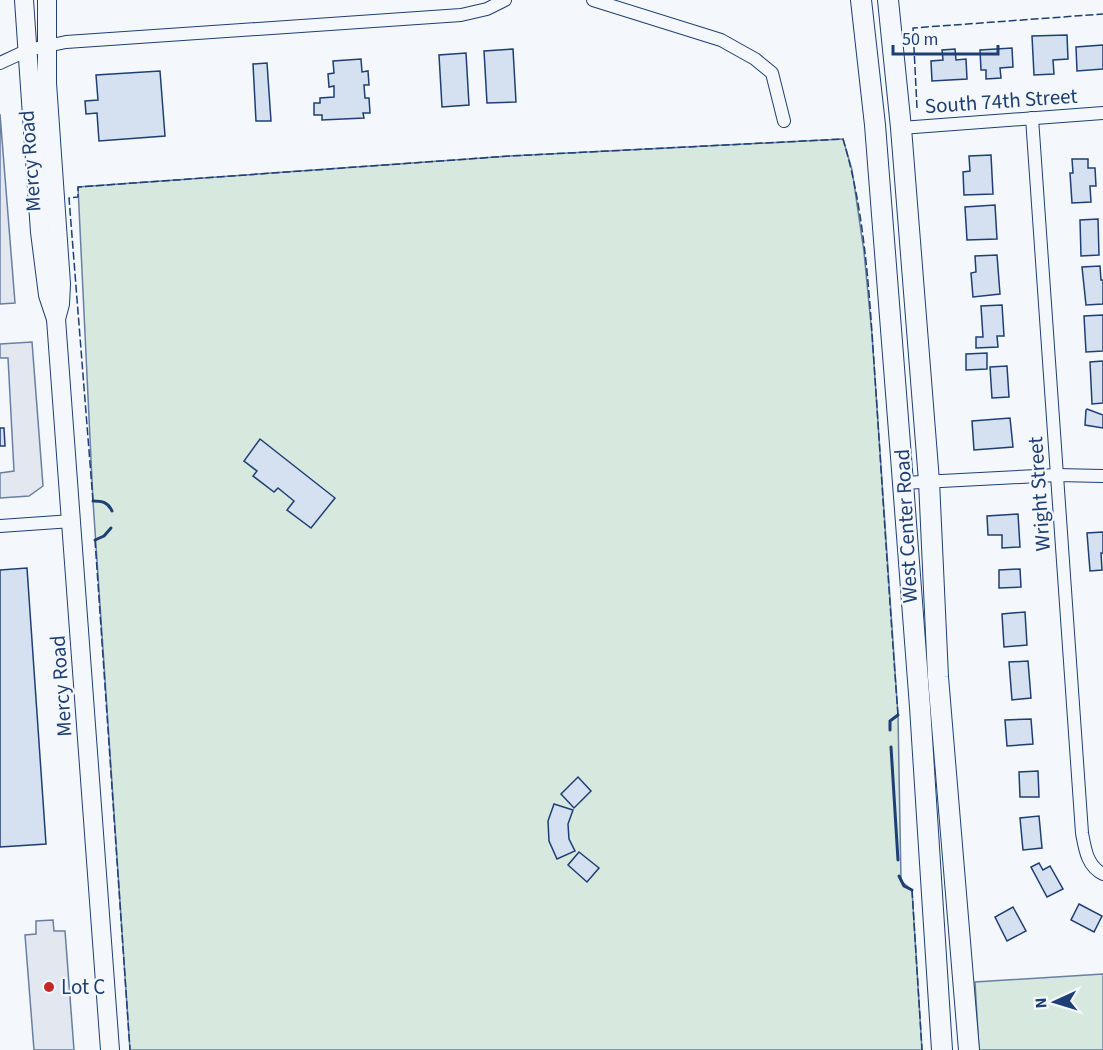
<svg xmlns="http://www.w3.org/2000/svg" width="1103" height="1050" viewBox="0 0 1103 1050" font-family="'Source Sans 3',sans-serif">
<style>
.green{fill:#d7e8df;stroke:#687fa3;stroke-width:1.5}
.parking{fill:#e3e8f0;stroke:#687fa3;stroke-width:1.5}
.building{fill:#d5e0f0;stroke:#1d3f73;stroke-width:1.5}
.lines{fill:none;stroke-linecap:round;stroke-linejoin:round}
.minor-casing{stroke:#1d3f73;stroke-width:14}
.secondary-casing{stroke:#1d3f73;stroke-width:20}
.primary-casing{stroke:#1d3f73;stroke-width:22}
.minor{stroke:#f4f7fb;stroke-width:12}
.secondary{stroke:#f4f7fb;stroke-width:18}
.primary{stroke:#f4f7fb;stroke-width:20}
.fence{stroke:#1d3f73;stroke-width:1.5;stroke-dasharray:8 3;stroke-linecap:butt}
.wall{stroke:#1d3f73;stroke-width:3}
.poi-dot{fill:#c62828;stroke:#f4f7fb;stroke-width:2}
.labels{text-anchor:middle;stroke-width:4.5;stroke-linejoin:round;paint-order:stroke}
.street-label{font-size:21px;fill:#1d3f73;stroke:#f4f7fb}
.poi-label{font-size:21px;fill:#1d3f73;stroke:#f4f7fb;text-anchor:start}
</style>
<rect width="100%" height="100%" fill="#f4f7fb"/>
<!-- green -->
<g class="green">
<path d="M 843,139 L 852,170 L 864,252 L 872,335 L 898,715 L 901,881 L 912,890 L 922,1050 L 130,1050 L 93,501 L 78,187 L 510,156 Z"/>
<path d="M 1103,974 L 1103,1050 L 979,1050 L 975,982 Z"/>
</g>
<!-- parking -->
<g class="parking">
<path d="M 0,114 L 15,303 L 0,304 Z"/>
<path d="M 32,342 L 43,486 L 29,496 L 0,498 L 0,473 L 14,471 L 8,358 L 0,358 L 0,344 Z"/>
<path d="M 53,920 L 54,931 L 65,931 L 74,1050 L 34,1050 L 25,935 L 36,934 L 36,921 Z"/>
</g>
<!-- building -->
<g class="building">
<path d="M 1067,35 L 1068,59 L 1053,60 L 1054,74 L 1034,75 L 1032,36 Z"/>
<path d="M 1103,45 L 1103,69 L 1077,71 L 1076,47 Z"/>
<path d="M 1012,48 L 1013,67 L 1000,68 L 1001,78 L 986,79 L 986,70 L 981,70 L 980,50 Z"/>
<path d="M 513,49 L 516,102 L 487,103 L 484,51 Z"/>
<path d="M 955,49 L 956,60 L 966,59 L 967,79 L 932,81 L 931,61 L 943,60 L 942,50 Z"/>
<path d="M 466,53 L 469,105 L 442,107 L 439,55 Z"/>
<path d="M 361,59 L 362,72 L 368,71 L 369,85 L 364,85 L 365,98 L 369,98 L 370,113 L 363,113 L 364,118 L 322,120 L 322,115 L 314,115 L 314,103 L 320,103 L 320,98 L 334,97 L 334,86 L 329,87 L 328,74 L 334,73 L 333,61 Z"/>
<path d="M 267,63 L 271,121 L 256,121 L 253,64 Z"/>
<path d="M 160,71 L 165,136 L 99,141 L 97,113 L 86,114 L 85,101 L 98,100 L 96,75 Z"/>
<path d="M 991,155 L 993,194 L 964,195 L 963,172 L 970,171 L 969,156 Z"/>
<path d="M 1072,159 L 1088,159 L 1088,168 L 1095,168 L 1096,186 L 1090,186 L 1091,202 L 1072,203 L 1070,173 L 1073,173 Z"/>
<path d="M 995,205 L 997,239 L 967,240 L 965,207 Z"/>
<path d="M 1098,219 L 1099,255 L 1081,256 L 1080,220 Z"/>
<path d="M 997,255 L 1000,294 L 973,297 L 971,273 L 976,272 L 975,256 Z"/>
<path d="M 1100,266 L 1101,280 L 1103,280 L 1103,304 L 1086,305 L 1082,267 Z"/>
<path d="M 1002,305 L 1004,336 L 997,336 L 998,347 L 976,348 L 976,337 L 983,337 L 981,306 Z"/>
<path d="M 1103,315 L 1103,351 L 1086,352 L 1084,316 Z"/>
<path d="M 987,353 L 987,369 L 966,370 L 966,354 Z"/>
<path d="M 1103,361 L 1103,403 L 1092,404 L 1090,362 Z"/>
<path d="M 1007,366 L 1009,397 L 992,398 L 990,367 Z"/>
<path d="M 1087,409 L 1103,415 L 1103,428 L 1085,425 L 1086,410 Z"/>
<path d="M 1010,418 L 1013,447 L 974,450 L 972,421 Z"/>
<path d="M 0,428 L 4,428 L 5,446 L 0,446 Z"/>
<path d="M 260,439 L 335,498 L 311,528 L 287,510 L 294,501 L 278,488 L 274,492 L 253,476 L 257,471 L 244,461 Z"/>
<path d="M 1018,514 L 1020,547 L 1002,548 L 1002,535 L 988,535 L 987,516 Z"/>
<path d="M 1103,532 L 1103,553 L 1101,553 L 1102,570 L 1090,571 L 1087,533 Z"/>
<path d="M 27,568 L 46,844 L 0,847 L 0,570 Z"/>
<path d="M 1020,569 L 1021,587 L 999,588 L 999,570 Z"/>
<path d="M 1025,612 L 1027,645 L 1004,647 L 1002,614 Z"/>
<path d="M 1028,661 L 1031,698 L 1012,700 L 1009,662 Z"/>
<path d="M 1031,719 L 1033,744 L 1007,746 L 1005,720 Z"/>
<path d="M 1038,771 L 1039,797 L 1020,797 L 1019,772 Z"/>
<path d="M 578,777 L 591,791 L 574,808 L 561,794 Z"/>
<path d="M 554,804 L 573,810 L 568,824 L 569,839 L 575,851 L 557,859 L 549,841 L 548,821 Z"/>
<path d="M 1039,816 L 1042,848 L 1023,850 L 1020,818 Z"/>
<path d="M 579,852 L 599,868 L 587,882 L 568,865 Z"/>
<path d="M 1039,863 L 1043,870 L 1050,866 L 1063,889 L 1047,897 L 1031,867 Z"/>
<path d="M 1079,904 L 1102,916 L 1094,932 L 1071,920 Z"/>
<path d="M 1013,907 L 1026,931 L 1007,941 L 995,917 Z"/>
</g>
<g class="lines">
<defs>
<g id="minor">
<path d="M 593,0 L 721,40 L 755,59 L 772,73 L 784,121"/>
<path d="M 0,63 L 28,50 L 66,42 L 461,15 L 487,9 L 505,0"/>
<path d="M 1032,118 L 1082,833 C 1085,849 1087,866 1103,874"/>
<path d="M 901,128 L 1103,113"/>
<path d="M 903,483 L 1057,475 L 1103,476"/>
<path d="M 0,526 L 72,521"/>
</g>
<g id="secondary">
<path d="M 24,0 L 40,232 L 48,295 L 56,319 L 110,1050"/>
<path d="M 47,0 L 47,83 L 61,284 L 60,304 L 56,319"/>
</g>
<g id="primary">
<path d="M 861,0 L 875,125 L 901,457 L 920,707 L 942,1050"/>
<path d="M 888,0 L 901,128 L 929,481 L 938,677 L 969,1050"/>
</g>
</defs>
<!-- minor casing -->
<use href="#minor" class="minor-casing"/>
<!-- secondary casing -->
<use href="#secondary" class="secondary-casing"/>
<!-- primary casing -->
<use href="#primary" class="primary-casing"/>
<!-- minor -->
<use href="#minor" class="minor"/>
<!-- secondary -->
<use href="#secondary" class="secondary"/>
<!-- primary -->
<use href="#primary" class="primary"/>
<!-- fence -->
<g class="fence">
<path d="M 917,108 L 913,28 L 1103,14"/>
<path d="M 93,501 L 69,198 L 78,197 L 78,187 L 510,156 L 843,139 C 867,218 870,309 876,392 C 883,500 890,608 898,715"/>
<path d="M 95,540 L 130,1050"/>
<path d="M 912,890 L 922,1050"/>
</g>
<!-- wall -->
<g class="wall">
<path d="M 93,501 C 102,501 108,502 112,511"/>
<path d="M 95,540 L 104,536 L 111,528"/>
<path d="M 890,730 L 890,721 L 898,715"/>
<path d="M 891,747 L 898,860"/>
<path d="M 899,876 L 904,886 L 912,890"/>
</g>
</g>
<!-- markers -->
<circle class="poi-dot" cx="49" cy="987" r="6"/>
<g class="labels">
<!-- street labels -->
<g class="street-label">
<text transform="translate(1001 101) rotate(-4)" y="7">South 74th Street</text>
<text transform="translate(30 161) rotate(-94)" y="7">Mercy Road</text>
<text transform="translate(1039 494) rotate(-94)" y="7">Wright Street</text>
<text transform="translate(906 526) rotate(-93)" y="7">West Center Road</text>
<text transform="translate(61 686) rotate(-94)" y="7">Mercy Road</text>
</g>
<!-- poi labels -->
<g class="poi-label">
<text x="61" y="994">Lot C</text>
</g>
</g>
<!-- north arrow -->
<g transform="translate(1055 1002) rotate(266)" stroke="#f4f7fb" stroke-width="4.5" paint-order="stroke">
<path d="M0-4.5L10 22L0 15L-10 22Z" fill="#1d3f73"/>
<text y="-9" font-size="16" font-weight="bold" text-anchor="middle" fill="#1d3f73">N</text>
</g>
<!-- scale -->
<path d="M893 45v9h105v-9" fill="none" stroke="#1d3f73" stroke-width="3"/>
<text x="902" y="45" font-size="18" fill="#1d3f73" stroke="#f4f7fb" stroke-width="4.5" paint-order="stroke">50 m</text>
</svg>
